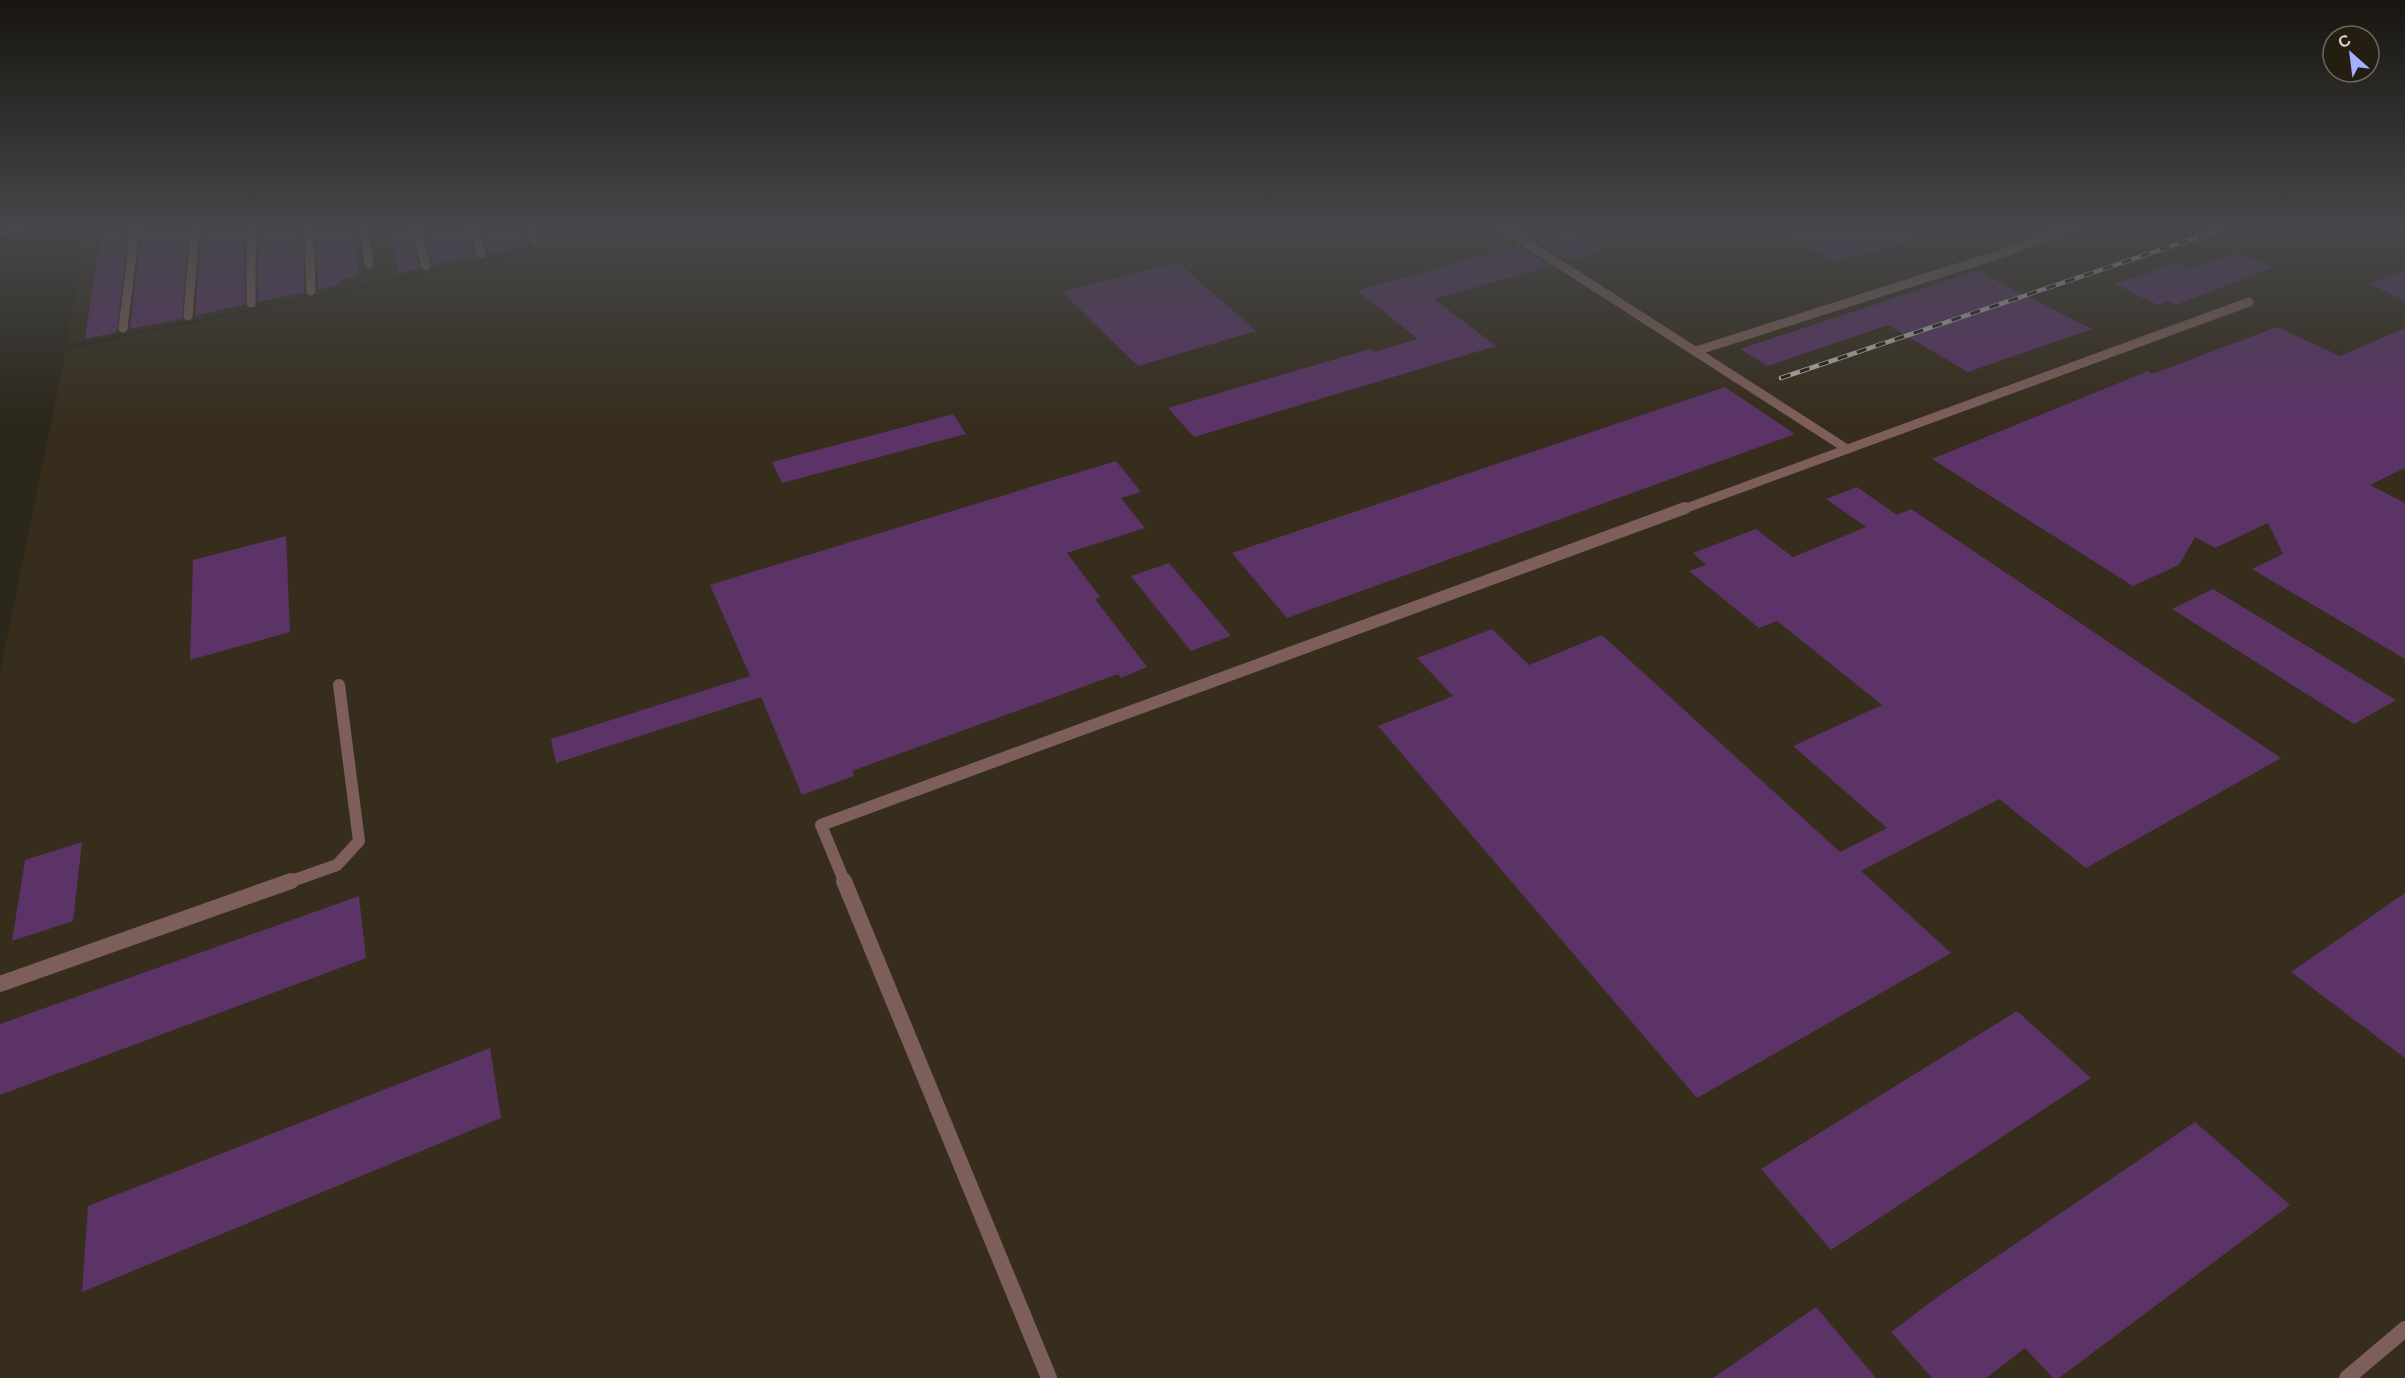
<svg xmlns="http://www.w3.org/2000/svg" width="2405" height="1378" viewBox="0 0 2405 1378" font-family="Barlow,sans-serif">
<style>
.built{fill:#362d1c}
.building{fill:#5b3367}
.lines{fill:none;stroke-linecap:round;stroke-linejoin:round}
.path{stroke:#7e7a70;stroke-width:3;stroke-dasharray:4.5 2;stroke-linecap:butt}
.service-far2{stroke:#7e5e5b;stroke-width:9}
.service-far1{stroke:#7e5e5b;stroke-width:12}
.service{stroke:#7e5e5b;stroke-width:16}
.rail-casing{stroke:#b9b4ac;stroke-width:4.5}
.rail{stroke:#231d12;stroke-width:3;stroke-dasharray:10;stroke-linecap:butt}
</style>
<rect width="100%" height="100%" fill="#2c271b"/>
<!-- built -->
<g class="built">
<path d="M 86,229 L 619,229 L 313,296 L 67,345 Z"/>
<path d="M 649,229 L 2405,229 L 2405,1378 L 0,1378 L 0,672 L 66,350 Z"/>
</g>
<!-- building -->
<g class="building">
<path d="M 101,229 L 128,229 L 117,332 L 85,339 Z"/>
<path d="M 142,229 L 188,229 L 182,319 L 130,329 Z"/>
<path d="M 202,229 L 244,229 L 245,304 L 195,316 Z"/>
<path d="M 258,229 L 302,229 L 304,292 L 258,302 Z"/>
<path d="M 316,229 L 353,229 L 359,276 L 340,280 L 341,285 L 318,289 Z"/>
<path d="M 388,229 L 409,229 L 420,268 L 399,272 Z"/>
<path d="M 423,229 L 466,229 L 475,256 L 433,265 Z"/>
<path d="M 480,229 L 518,229 L 524,247 L 488,253 Z"/>
<path d="M 1776,229 L 1932,229 L 1932,235 L 1834,262 Z"/>
<path d="M 1573,231 L 1605,251 L 1568,261 L 1536,241 Z"/>
<path d="M 1519,246 L 1550,266 L 1434,299 L 1496,346 L 1194,437 L 1168,408 L 1370,349 L 1373,352 L 1418,339 L 1357,290 Z"/>
<path d="M 2236,252 L 2274,267 L 2176,305 L 2168,301 L 2158,305 L 2115,284 L 2177,263 L 2191,269 Z"/>
<path d="M 1177,262 L 1256,331 L 1138,366 L 1062,292 Z"/>
<path d="M 2405,270 L 2405,300 L 2368,284 Z"/>
<path d="M 1977,271 L 2092,329 L 1968,372 L 1888,325 L 1768,366 L 1740,349 Z"/>
<path d="M 2277,327 L 2340,356 L 2405,328 L 2405,468 L 2370,485 L 2405,503 L 2405,659 L 2252,569 L 2283,554 L 2268,523 L 2215,548 L 2195,537 L 2179,565 L 2133,586 L 1932,459 L 2148,371 L 2152,374 Z"/>
<path d="M 1725,387 L 1795,434 L 1287,618 L 1232,553 Z"/>
<path d="M 953,414 L 966,434 L 782,483 L 772,462 Z"/>
<path d="M 1116,461 L 1141,492 L 1121,498 L 1145,528 L 1067,553 L 1100,597 L 1095,599 L 1147,667 L 1121,678 L 1118,674 L 852,771 L 854,776 L 802,795 L 761,697 L 556,763 L 551,739 L 750,676 L 710,585 Z"/>
<path d="M 1857,487 L 1897,515 L 1911,509 L 2281,758 L 2086,868 L 1999,799 L 1861,871 L 1951,953 L 1697,1098 L 1378,726 L 1453,696 L 1417,658 L 1492,629 L 1529,665 L 1602,635 L 1840,852 L 1887,828 L 1793,746 L 1882,705 L 1777,621 L 1759,628 L 1689,571 L 1706,565 L 1693,553 L 1756,529 L 1793,557 L 1866,527 L 1826,499 Z"/>
<path d="M 286,536 L 290,632 L 190,660 L 193,560 Z"/>
<path d="M 1169,563 L 1231,636 L 1191,651 L 1131,576 Z"/>
<path d="M 2213,589 L 2396,700 L 2354,724 L 2172,609 Z"/>
<path d="M 82,842 L 73,921 L 12,941 L 25,860 Z"/>
<path d="M 2405,893 L 2405,1058 L 2291,972 Z"/>
<path d="M 359,896 L 366,958 L 0,1095 L 0,1024 Z"/>
<path d="M 2017,1011 L 2091,1078 L 1831,1250 L 1761,1169 Z"/>
<path d="M 490,1048 L 501,1118 L 82,1292 L 88,1206 Z"/>
<path d="M 2195,1122 L 2290,1205 L 2059,1378 L 2053,1378 L 2025,1348 L 1986,1378 L 1932,1378 L 1891,1332 L 1940,1295 Z"/>
<path d="M 1816,1307 L 1876,1378 L 1713,1378 Z"/>
</g>
<g class="lines">
<!-- path -->
<path class="path" d="M 0,235 L 28,229"/>
<!-- service-far2 -->
<g class="service-far2">
<path d="M 251,229 L 251,303"/>
<path d="M 309,229 L 311,291"/>
<path d="M 364,229 L 369,264"/>
<path d="M 416,229 L 426,266"/>
<path d="M 473,229 L 481,253"/>
<path d="M 531,229 L 534,240"/>
<path d="M 1505,229 L 1847,449"/>
<path d="M 188,316 L 195,229"/>
<path d="M 123,328 L 135,229"/>
<path d="M 1696,351 L 2007,252 L 2047,235 L 2074,229"/>
<path d="M 1681,510 L 2249,302"/>
</g>
<!-- service-far1 -->
<g class="service-far1">
<path d="M 286,883 L 337,865 L 359,841 L 339,685"/>
<path d="M 845,883 L 821,825 L 1685,508"/>
</g>
<!-- service -->
<g class="service">
<path d="M 844,881 L 1049,1378"/>
<path d="M 0,984 L 291,881"/>
<path d="M 2347,1378 L 2405,1329"/>
</g>
<defs>
<path id="rail" d="M 1781,378 L 2222,229"/>
</defs>
<!-- rail casing -->
<use href="#rail" class="rail-casing"/>
<!-- rail -->
<use href="#rail" class="rail"/>
</g>
<!-- sky -->
<linearGradient id="sky" x2="0" y2="1"><stop stop-color="#18150f"/><stop offset="0.54" stop-color="#45474a"/><stop offset="1" stop-color="#45474a" stop-opacity="0"/></linearGradient>
<rect width="2405" height="422" fill="url(#sky)"/>
<!-- north arrow -->
<g transform="translate(2351 54) rotate(332)"><circle r="28" fill="#231d12" stroke="#6c675e" stroke-width="1.5"/>
<path d="M0-4.5L10 22L0 15L-10 22Z" fill="#a5b1fc"/>
<text y="-9" font-size="16" font-weight="bold" text-anchor="middle" fill="#dad6cf">С</text>
</g>
</svg>
